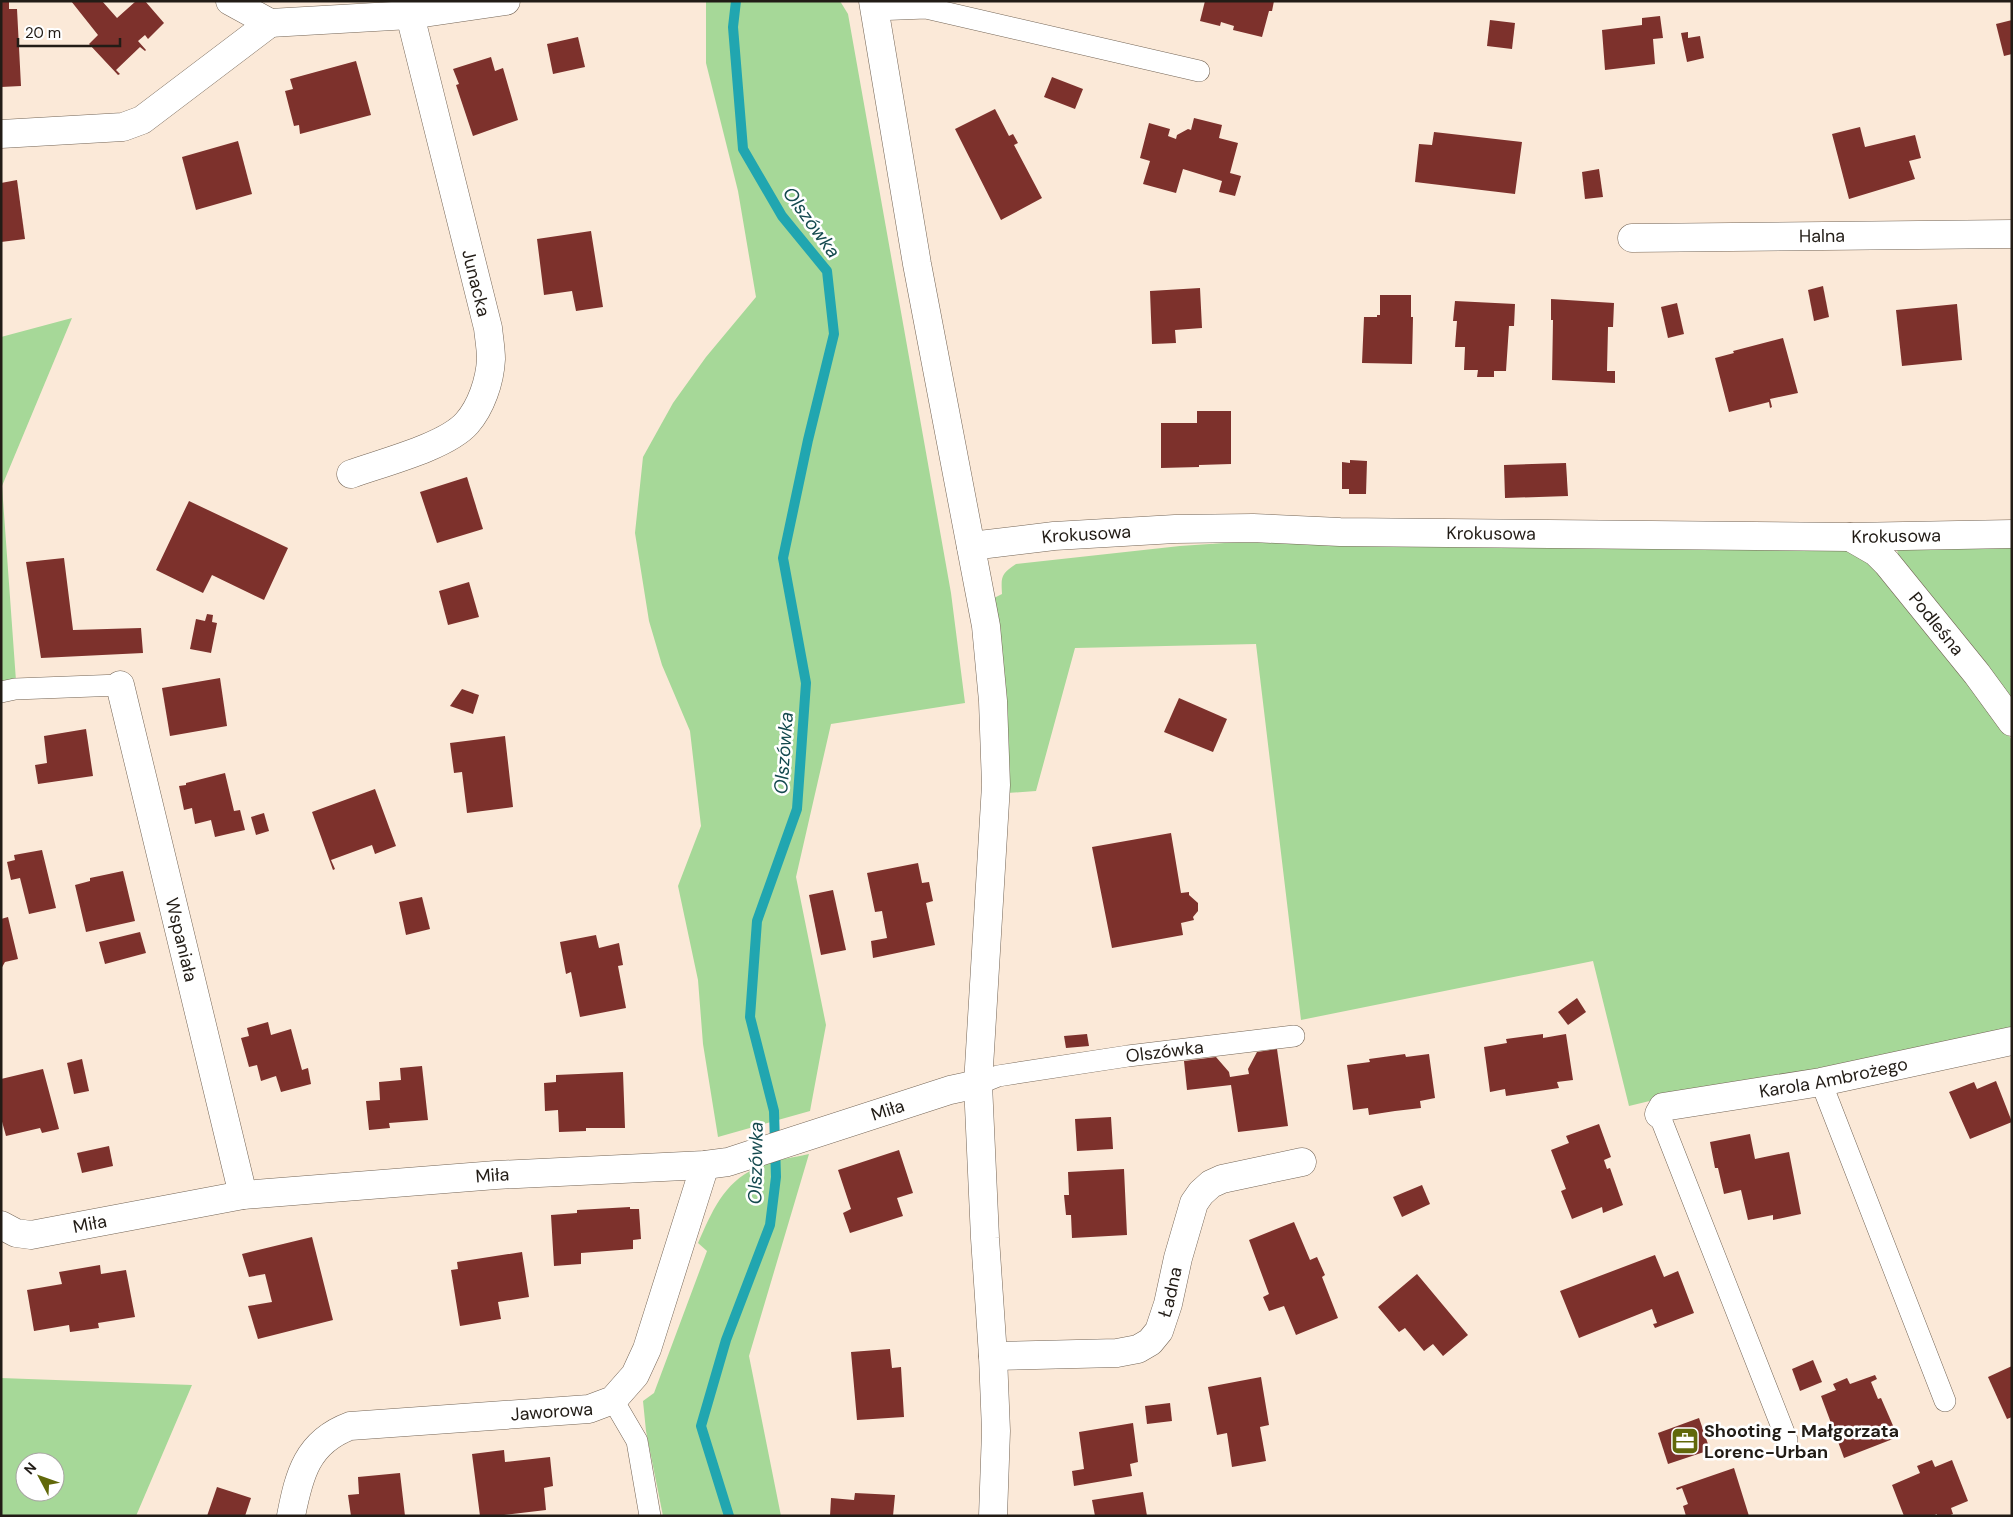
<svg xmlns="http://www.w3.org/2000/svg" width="2013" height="1517" viewBox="0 0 2013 1517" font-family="'DM Sans',sans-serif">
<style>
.green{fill:#a6d898;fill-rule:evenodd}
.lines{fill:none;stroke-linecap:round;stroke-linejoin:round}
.stream{stroke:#21a6b0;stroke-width:10}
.building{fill:#7d312c}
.service-casing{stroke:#746556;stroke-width:22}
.minor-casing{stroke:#746556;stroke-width:29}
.service{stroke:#fff;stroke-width:21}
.minor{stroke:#fff;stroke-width:28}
.labels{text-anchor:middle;stroke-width:5;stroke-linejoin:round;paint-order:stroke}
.street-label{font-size:18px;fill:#221c16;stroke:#fff}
.poi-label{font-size:18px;font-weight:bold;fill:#221c16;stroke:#fff;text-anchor:start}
.water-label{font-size:19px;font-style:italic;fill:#154a4f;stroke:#fff}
</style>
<rect width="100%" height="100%" fill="#fbe9d8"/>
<!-- green -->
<g class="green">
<path d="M 706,1 L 840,1 L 848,14 L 951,593 L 965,703 L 831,724 L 796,877 L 826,1025 L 810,1111 L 718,1137 L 703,1044 L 698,980 L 678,886 L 701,826 L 690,731 L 662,665 L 649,621 L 635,533 L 643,457 L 673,403 L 706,357 L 756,297 L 738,191 L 706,63 Z"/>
<path d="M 72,318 L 2,486 L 16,681 L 1,683 L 1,337 Z"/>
<path d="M 1254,541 L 1835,548 L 1858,554 L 1874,565 L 1970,683 L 2012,740 L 2012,1029 L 1821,1073 L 1662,1098 L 1629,1106 L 1593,961 L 1301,1020 L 1256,644 L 1075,648 L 1036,791 L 1007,793 L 994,598 L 1002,594 C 1001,576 1001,574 1016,564 L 1180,546 Z"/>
<path d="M 2012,542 L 2012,708 L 1899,561 L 1897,549 Z"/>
<path d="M 809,1154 L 749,1356 L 781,1516 L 663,1516 L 646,1431 L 643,1401 L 654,1393 L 707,1251 L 698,1243 C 712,1212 723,1183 756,1168 C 771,1160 792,1158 809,1154 Z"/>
<path d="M 1,1378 L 192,1385 L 136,1516 L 1,1516 ZM 25,1462 L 55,1462 L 55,1492 L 25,1492 Z"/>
</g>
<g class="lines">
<!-- stream -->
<path class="stream" d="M 729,1516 L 701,1426 L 726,1340 L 770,1225 L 776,1177 L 774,1111 L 750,1017 L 757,921 L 797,809 L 806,683 L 783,558 L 808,440 L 834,334 L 827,271 L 782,216 L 743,149 L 733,27 L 736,1"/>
</g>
<!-- building -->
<g class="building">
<path d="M 1,1 L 9,1 L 9,9 L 17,9 L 21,86 L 1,87 Z"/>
<path d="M 71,1 L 102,1 L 117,18 L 136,1 L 145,1 L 164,23 L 148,39 L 145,35 L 138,41 L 146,50 L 145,51 L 140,47 L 116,70 L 120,74 L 118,75 L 89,44 L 98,35 Z"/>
<path d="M 1205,1 L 1274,1 L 1272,11 L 1269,11 L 1262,37 L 1233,30 L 1234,26 L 1221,22 L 1220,26 L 1200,21 Z"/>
<path d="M 1660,16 L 1663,38 L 1653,39 L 1655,64 L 1605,70 L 1602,30 L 1642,25 L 1642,18 Z"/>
<path d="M 1490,20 L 1515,23 L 1512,49 L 1487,46 Z"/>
<path d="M 2012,20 L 2012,54 L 2004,56 L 1996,24 Z"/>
<path d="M 1688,32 L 1688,38 L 1700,36 L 1704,58 L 1687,62 L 1681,33 Z"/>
<path d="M 578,37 L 585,67 L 553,74 L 547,44 Z"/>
<path d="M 491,57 L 495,71 L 503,68 L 518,120 L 473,136 L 456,85 L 459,84 L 453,69 Z"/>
<path d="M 356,61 L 371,115 L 300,134 L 299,125 L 294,126 L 285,91 L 293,89 L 290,79 Z"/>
<path d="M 1052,77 L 1083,89 L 1075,109 L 1044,97 Z"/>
<path d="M 995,109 L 1009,136 L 1013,134 L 1018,143 L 1014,145 L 1042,198 L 1001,220 L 955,129 Z"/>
<path d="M 1194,118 L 1222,125 L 1219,138 L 1238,143 L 1230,173 L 1241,176 L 1235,196 L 1219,192 L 1222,181 L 1183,169 L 1176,193 L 1143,184 L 1150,161 L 1140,158 L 1149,123 L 1170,129 L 1168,136 L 1176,139 L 1177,135 L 1188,129 L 1191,130 Z"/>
<path d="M 1860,127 L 1865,147 L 1915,135 L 1921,158 L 1909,161 L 1915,179 L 1849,199 L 1832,134 Z"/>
<path d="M 1434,132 L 1522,142 L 1515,194 L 1415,182 L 1419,144 L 1432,145 Z"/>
<path d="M 238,141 L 252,194 L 196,210 L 182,157 Z"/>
<path d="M 1599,169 L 1603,197 L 1585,199 L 1582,172 Z"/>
<path d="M 17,180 L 25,239 L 1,242 L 1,183 Z"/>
<path d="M 591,231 L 603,307 L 576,311 L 572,291 L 544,295 L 537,239 Z"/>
<path d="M 1823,286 L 1829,317 L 1814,321 L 1808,290 Z"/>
<path d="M 1200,288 L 1202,328 L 1175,330 L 1176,343 L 1152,344 L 1150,291 Z"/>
<path d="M 1380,295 L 1411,295 L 1411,317 L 1413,317 L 1412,364 L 1362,363 L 1364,317 L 1377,317 L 1377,315 L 1380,315 Z"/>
<path d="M 1551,299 L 1614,303 L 1613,327 L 1608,327 L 1607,371 L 1615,371 L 1615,383 L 1552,380 L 1553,320 L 1551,320 Z"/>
<path d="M 1455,301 L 1515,304 L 1514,326 L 1509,326 L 1506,371 L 1494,371 L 1494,377 L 1477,377 L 1478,370 L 1464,370 L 1465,347 L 1455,347 L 1457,321 L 1453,321 Z"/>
<path d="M 1677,303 L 1684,334 L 1668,338 L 1661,307 Z"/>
<path d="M 1957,304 L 1962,360 L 1902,366 L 1896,310 Z"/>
<path d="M 1783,338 L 1798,393 L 1770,399 L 1772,407 L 1770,408 L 1769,402 L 1729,412 L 1715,358 L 1734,353 L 1733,351 Z"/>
<path d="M 1197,411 L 1231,411 L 1231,464 L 1199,465 L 1199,467 L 1161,468 L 1161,423 L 1197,423 Z"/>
<path d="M 1350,460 L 1367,461 L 1366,494 L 1349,494 L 1349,489 L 1342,489 L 1342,462 L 1350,463 Z"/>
<path d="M 1566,463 L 1568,496 L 1505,498 L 1504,465 Z"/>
<path d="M 467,477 L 483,529 L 437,543 L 420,492 Z"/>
<path d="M 189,501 L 288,548 L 264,600 L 212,575 L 203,593 L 156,570 Z"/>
<path d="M 64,558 L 73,630 L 141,628 L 143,653 L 41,658 L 26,562 Z"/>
<path d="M 469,582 L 479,617 L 448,625 L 439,591 Z"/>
<path d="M 207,614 L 213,615 L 212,622 L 217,623 L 211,653 L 190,649 L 196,619 L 205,621 Z"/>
<path d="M 220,678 L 227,726 L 170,736 L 162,688 Z"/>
<path d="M 462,689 L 479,695 L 473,714 L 450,706 Z"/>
<path d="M 1179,698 L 1227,719 L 1213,752 L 1164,732 Z"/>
<path d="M 86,729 L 93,776 L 38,784 L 35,765 L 47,763 L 44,736 Z"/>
<path d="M 505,736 L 513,807 L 467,813 L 462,772 L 454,773 L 450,743 Z"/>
<path d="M 225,773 L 234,811 L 240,810 L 245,830 L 215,837 L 211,820 L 195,824 L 192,808 L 184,810 L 179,786 L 186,785 L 186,783 Z"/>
<path d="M 375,789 L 396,846 L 375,854 L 372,845 L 331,860 L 335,869 L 333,870 L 312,812 Z"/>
<path d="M 264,813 L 269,831 L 256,835 L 251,817 Z"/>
<path d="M 1171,833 L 1181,893 L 1189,892 L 1189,895 L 1198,903 L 1198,911 L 1193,917 L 1194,920 L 1181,923 L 1183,935 L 1112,948 L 1092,847 Z"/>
<path d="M 42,850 L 56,908 L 29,914 L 20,878 L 11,880 L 7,862 L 15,860 L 14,855 Z"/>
<path d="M 918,863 L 922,883 L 929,882 L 933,901 L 926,903 L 935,945 L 873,958 L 871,941 L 887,938 L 882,911 L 875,912 L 867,873 Z"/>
<path d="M 123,871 L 135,921 L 86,932 L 75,885 L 90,881 L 90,878 Z"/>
<path d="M 833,890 L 846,950 L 821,955 L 809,895 Z"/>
<path d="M 422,897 L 430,929 L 406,935 L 399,902 Z"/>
<path d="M 8,917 L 18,959 L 5,962 L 1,969 L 1,919 Z"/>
<path d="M 140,932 L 146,953 L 105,964 L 99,942 Z"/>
<path d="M 596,935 L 599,948 L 619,943 L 623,965 L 618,966 L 626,1008 L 580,1017 L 571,972 L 566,974 L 560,942 Z"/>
<path d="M 1577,998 L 1586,1012 L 1568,1025 L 1558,1012 Z"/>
<path d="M 268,1022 L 271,1035 L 291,1029 L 302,1070 L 308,1068 L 311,1084 L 281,1092 L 276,1076 L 261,1081 L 257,1065 L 249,1067 L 241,1038 L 249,1036 L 247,1028 Z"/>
<path d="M 1087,1034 L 1089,1046 L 1066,1048 L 1064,1036 Z"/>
<path d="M 1543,1034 L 1543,1038 L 1566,1034 L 1573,1080 L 1557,1082 L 1559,1088 L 1506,1096 L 1505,1089 L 1490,1092 L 1484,1047 L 1507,1043 L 1506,1039 Z"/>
<path d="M 1277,1049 L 1288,1126 L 1238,1132 L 1231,1085 L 1187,1090 L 1184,1061 L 1216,1057 L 1229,1072 L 1230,1077 L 1249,1074 L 1248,1069 L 1257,1052 Z"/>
<path d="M 1405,1054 L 1406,1057 L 1429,1054 L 1435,1098 L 1420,1101 L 1421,1108 L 1395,1111 L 1369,1115 L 1368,1108 L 1353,1110 L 1347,1065 L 1370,1062 L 1369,1059 Z"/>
<path d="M 82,1059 L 89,1091 L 74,1094 L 67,1063 Z"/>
<path d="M 422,1066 L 428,1120 L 389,1123 L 390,1128 L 369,1130 L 366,1101 L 380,1100 L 379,1082 L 401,1080 L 400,1068 Z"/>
<path d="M 43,1069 L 59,1129 L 42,1133 L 40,1128 L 6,1136 L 1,1118 L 1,1079 Z"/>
<path d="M 623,1072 L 625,1128 L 586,1128 L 586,1131 L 559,1132 L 558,1110 L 545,1111 L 544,1083 L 556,1082 L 556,1075 Z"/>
<path d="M 1996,1081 L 2012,1122 L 1970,1139 L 1949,1092 L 1974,1082 L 1977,1089 Z"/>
<path d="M 1111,1117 L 1113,1149 L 1077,1151 L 1075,1119 Z"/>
<path d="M 1599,1124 L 1611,1157 L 1604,1160 L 1607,1169 L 1610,1168 L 1623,1205 L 1603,1213 L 1602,1207 L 1572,1219 L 1561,1191 L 1566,1189 L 1551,1150 L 1569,1143 L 1566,1136 Z"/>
<path d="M 1750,1134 L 1755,1159 L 1789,1152 L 1801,1214 L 1773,1220 L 1773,1215 L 1748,1220 L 1741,1190 L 1724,1194 L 1718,1168 L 1715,1168 L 1710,1142 Z"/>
<path d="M 109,1146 L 113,1166 L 82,1173 L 77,1153 Z"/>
<path d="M 899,1150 L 913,1193 L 897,1198 L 903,1216 L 850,1233 L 843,1213 L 851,1209 L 838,1170 Z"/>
<path d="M 1124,1169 L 1127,1235 L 1072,1238 L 1071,1215 L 1066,1215 L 1064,1195 L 1069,1195 L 1068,1172 Z"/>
<path d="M 1422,1185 L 1430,1204 L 1402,1217 L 1393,1197 Z"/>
<path d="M 630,1207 L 630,1209 L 639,1209 L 641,1239 L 633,1240 L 633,1249 L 581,1253 L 581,1264 L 554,1266 L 551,1215 L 577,1213 L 577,1210 Z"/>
<path d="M 1294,1222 L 1310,1260 L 1317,1257 L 1325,1275 L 1322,1277 L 1338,1318 L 1296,1335 L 1284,1306 L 1269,1311 L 1263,1297 L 1269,1294 L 1249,1240 Z"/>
<path d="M 312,1237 L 333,1320 L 258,1339 L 248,1306 L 272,1302 L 265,1274 L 249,1277 L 242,1254 Z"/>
<path d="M 522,1252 L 529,1297 L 498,1302 L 501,1319 L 460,1326 L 451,1270 L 458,1269 L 457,1262 Z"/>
<path d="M 1655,1255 L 1664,1277 L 1678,1271 L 1694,1313 L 1655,1328 L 1653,1324 L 1657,1323 L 1652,1309 L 1579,1338 L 1560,1291 Z"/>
<path d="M 100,1265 L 101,1274 L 126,1270 L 135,1317 L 98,1323 L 99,1328 L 70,1332 L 69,1325 L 34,1331 L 27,1290 L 62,1284 L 59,1272 Z"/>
<path d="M 1417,1274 L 1468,1335 L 1443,1356 L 1433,1344 L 1424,1351 L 1405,1328 L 1399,1332 L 1378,1307 Z"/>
<path d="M 890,1349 L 892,1368 L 901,1367 L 904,1417 L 857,1420 L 851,1352 Z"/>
<path d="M 1813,1360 L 1822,1382 L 1800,1391 L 1792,1369 Z"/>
<path d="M 2012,1366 L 2012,1417 L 2007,1419 L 1988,1377 Z"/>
<path d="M 1875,1375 L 1877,1379 L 1871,1382 L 1878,1399 L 1881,1398 L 1898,1437 L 1844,1458 L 1821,1396 L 1836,1390 L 1833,1384 L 1847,1378 L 1850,1384 Z"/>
<path d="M 1261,1377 L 1269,1425 L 1260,1427 L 1266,1461 L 1232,1467 L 1227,1433 L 1217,1435 L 1208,1387 Z"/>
<path d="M 1170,1403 L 1172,1421 L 1147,1424 L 1145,1406 Z"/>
<path d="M 1699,1418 L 1710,1450 L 1668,1464 L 1658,1433 Z"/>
<path d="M 1133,1423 L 1138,1462 L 1130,1464 L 1132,1476 L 1074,1486 L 1072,1471 L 1084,1469 L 1079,1432 Z"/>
<path d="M 504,1450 L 505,1462 L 550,1457 L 553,1486 L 544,1488 L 546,1510 L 496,1516 L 480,1516 L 472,1454 Z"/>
<path d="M 1932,1460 L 1935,1467 L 1952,1460 L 1968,1501 L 1951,1508 L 1953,1514 L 1948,1516 L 1937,1516 L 1937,1514 L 1932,1516 L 1904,1516 L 1892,1485 L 1920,1473 L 1917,1466 Z"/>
<path d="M 1734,1468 L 1749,1516 L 1686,1516 L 1683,1506 L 1688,1504 L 1682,1488 L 1677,1490 L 1676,1488 Z"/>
<path d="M 400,1473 L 405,1516 L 351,1516 L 348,1495 L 359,1494 L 358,1477 Z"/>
<path d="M 217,1487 L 251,1498 L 245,1516 L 207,1516 Z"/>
<path d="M 1143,1492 L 1147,1516 L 1095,1516 L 1092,1500 Z"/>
<path d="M 855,1493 L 895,1495 L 893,1516 L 830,1516 L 831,1498 L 854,1500 Z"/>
</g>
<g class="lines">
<defs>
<g id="service">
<path d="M 874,10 L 926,8 L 1199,71"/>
<path d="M 1,692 L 15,689 L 120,685"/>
<path d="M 1821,1082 L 1945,1401"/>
<path id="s1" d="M 978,1084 L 998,1076 L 1128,1056 L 1294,1036"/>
<path d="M 1659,1114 L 1787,1440"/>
<path d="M 613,1400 L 637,1441 L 650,1516"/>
</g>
<g id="minor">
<path d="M 230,1 L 270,23"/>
<path d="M 873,1 L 917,264 L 986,626 L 993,701 L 996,785 L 978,1084 L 985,1238 L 993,1356 L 996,1431 L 993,1516"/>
<path d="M 270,23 L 410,15 L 506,1"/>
<path d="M 1,134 L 123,127 L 142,120 L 270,23"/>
<path id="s2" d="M 1632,238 L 2012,234"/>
<path d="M 351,474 C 381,463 446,447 467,423 C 481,407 490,381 491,359 C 491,349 489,338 488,328 L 410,15"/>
<path id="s3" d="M 1850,537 L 1876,552 L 1887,563 L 1977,674 L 2012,722"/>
<path id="s4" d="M 971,546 L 1054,536 L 1175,529 L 1253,528 L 1340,532 L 1850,537 L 2012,534"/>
<path id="s5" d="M 120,685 L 243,1195"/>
<path id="s6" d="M 1659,1114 L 1663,1107 L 1821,1082 L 2012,1041"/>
<path id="s7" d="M 1,1225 L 16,1233 L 31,1235 L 243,1195 L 496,1175 L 705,1165 L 728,1162 L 950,1090 L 978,1084"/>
<path id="s8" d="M 993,1356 L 1117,1353 L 1138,1349 L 1150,1342 L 1159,1331 L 1168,1304 L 1178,1258 L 1194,1203 L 1201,1193 L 1211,1184 L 1222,1179 L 1302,1162"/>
<path id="s9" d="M 291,1516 C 299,1475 307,1442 350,1426 L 589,1409 L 613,1400 L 635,1375 L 647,1349 L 705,1165"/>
</g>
</defs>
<!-- service casing -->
<use href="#service" class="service-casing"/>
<!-- minor casing -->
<use href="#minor" class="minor-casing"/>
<!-- service -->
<use href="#service" class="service"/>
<!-- minor -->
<use href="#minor" class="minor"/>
</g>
<!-- icons -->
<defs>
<symbol id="office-square" viewBox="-11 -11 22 22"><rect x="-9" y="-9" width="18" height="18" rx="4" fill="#61680a" stroke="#fff"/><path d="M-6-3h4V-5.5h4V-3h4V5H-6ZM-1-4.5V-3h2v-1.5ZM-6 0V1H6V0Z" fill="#fff"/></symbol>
</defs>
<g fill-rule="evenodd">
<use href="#office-square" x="1669" y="1425" width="32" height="32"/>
</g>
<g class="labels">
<!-- street labels -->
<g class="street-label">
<text dy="6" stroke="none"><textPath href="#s2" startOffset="190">Halna</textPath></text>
<text transform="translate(476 283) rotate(76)" y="6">Junacka</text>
<text dy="6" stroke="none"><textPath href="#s4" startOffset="521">Krokusowa</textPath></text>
<text dy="6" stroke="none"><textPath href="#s4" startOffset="116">Krokusowa</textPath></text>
<text dy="6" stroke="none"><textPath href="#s4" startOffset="926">Krokusowa</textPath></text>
<text dy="6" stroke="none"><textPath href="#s3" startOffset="124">Podleśna</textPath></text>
<text dy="6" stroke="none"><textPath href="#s5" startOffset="262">Wspaniała</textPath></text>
<text dy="6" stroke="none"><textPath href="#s1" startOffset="190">Olszówka</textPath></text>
<text dy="6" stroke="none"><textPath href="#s6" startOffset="181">Karola Ambrożego</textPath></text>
<text dy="6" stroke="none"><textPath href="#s7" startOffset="902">Miła</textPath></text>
<text dy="6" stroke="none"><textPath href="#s7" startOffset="498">Miła</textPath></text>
<text dy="6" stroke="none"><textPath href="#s7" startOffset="92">Miła</textPath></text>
<text dy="6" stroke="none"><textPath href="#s8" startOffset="214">Ładna</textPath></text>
<text dy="6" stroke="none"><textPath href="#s9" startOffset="316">Jaworowa</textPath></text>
</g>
<!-- poi labels -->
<g class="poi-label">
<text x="1704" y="1437">Shooting - Małgorzata<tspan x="1704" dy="21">Lorenc-Urban</tspan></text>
</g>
<!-- water labels -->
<g class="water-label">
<text transform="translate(812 222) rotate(54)" y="7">Olszówka</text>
<text transform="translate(783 753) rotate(-86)" y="7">Olszówka</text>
<text transform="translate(755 1163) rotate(-89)" y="7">Olszówka</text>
</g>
</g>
<!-- border -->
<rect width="2013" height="1517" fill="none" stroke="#221c16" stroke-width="5"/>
<!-- north arrow -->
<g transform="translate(40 1477) rotate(311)"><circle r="24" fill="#ffffff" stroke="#a7a4a2"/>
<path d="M0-4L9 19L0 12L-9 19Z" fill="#61680a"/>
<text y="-8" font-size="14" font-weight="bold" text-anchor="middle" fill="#221c16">N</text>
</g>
<!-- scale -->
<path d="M18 38v8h102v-8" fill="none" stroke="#221c16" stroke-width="2.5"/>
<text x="25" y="38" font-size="15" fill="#221c16" stroke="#ffffff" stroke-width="4" paint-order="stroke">20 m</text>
</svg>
